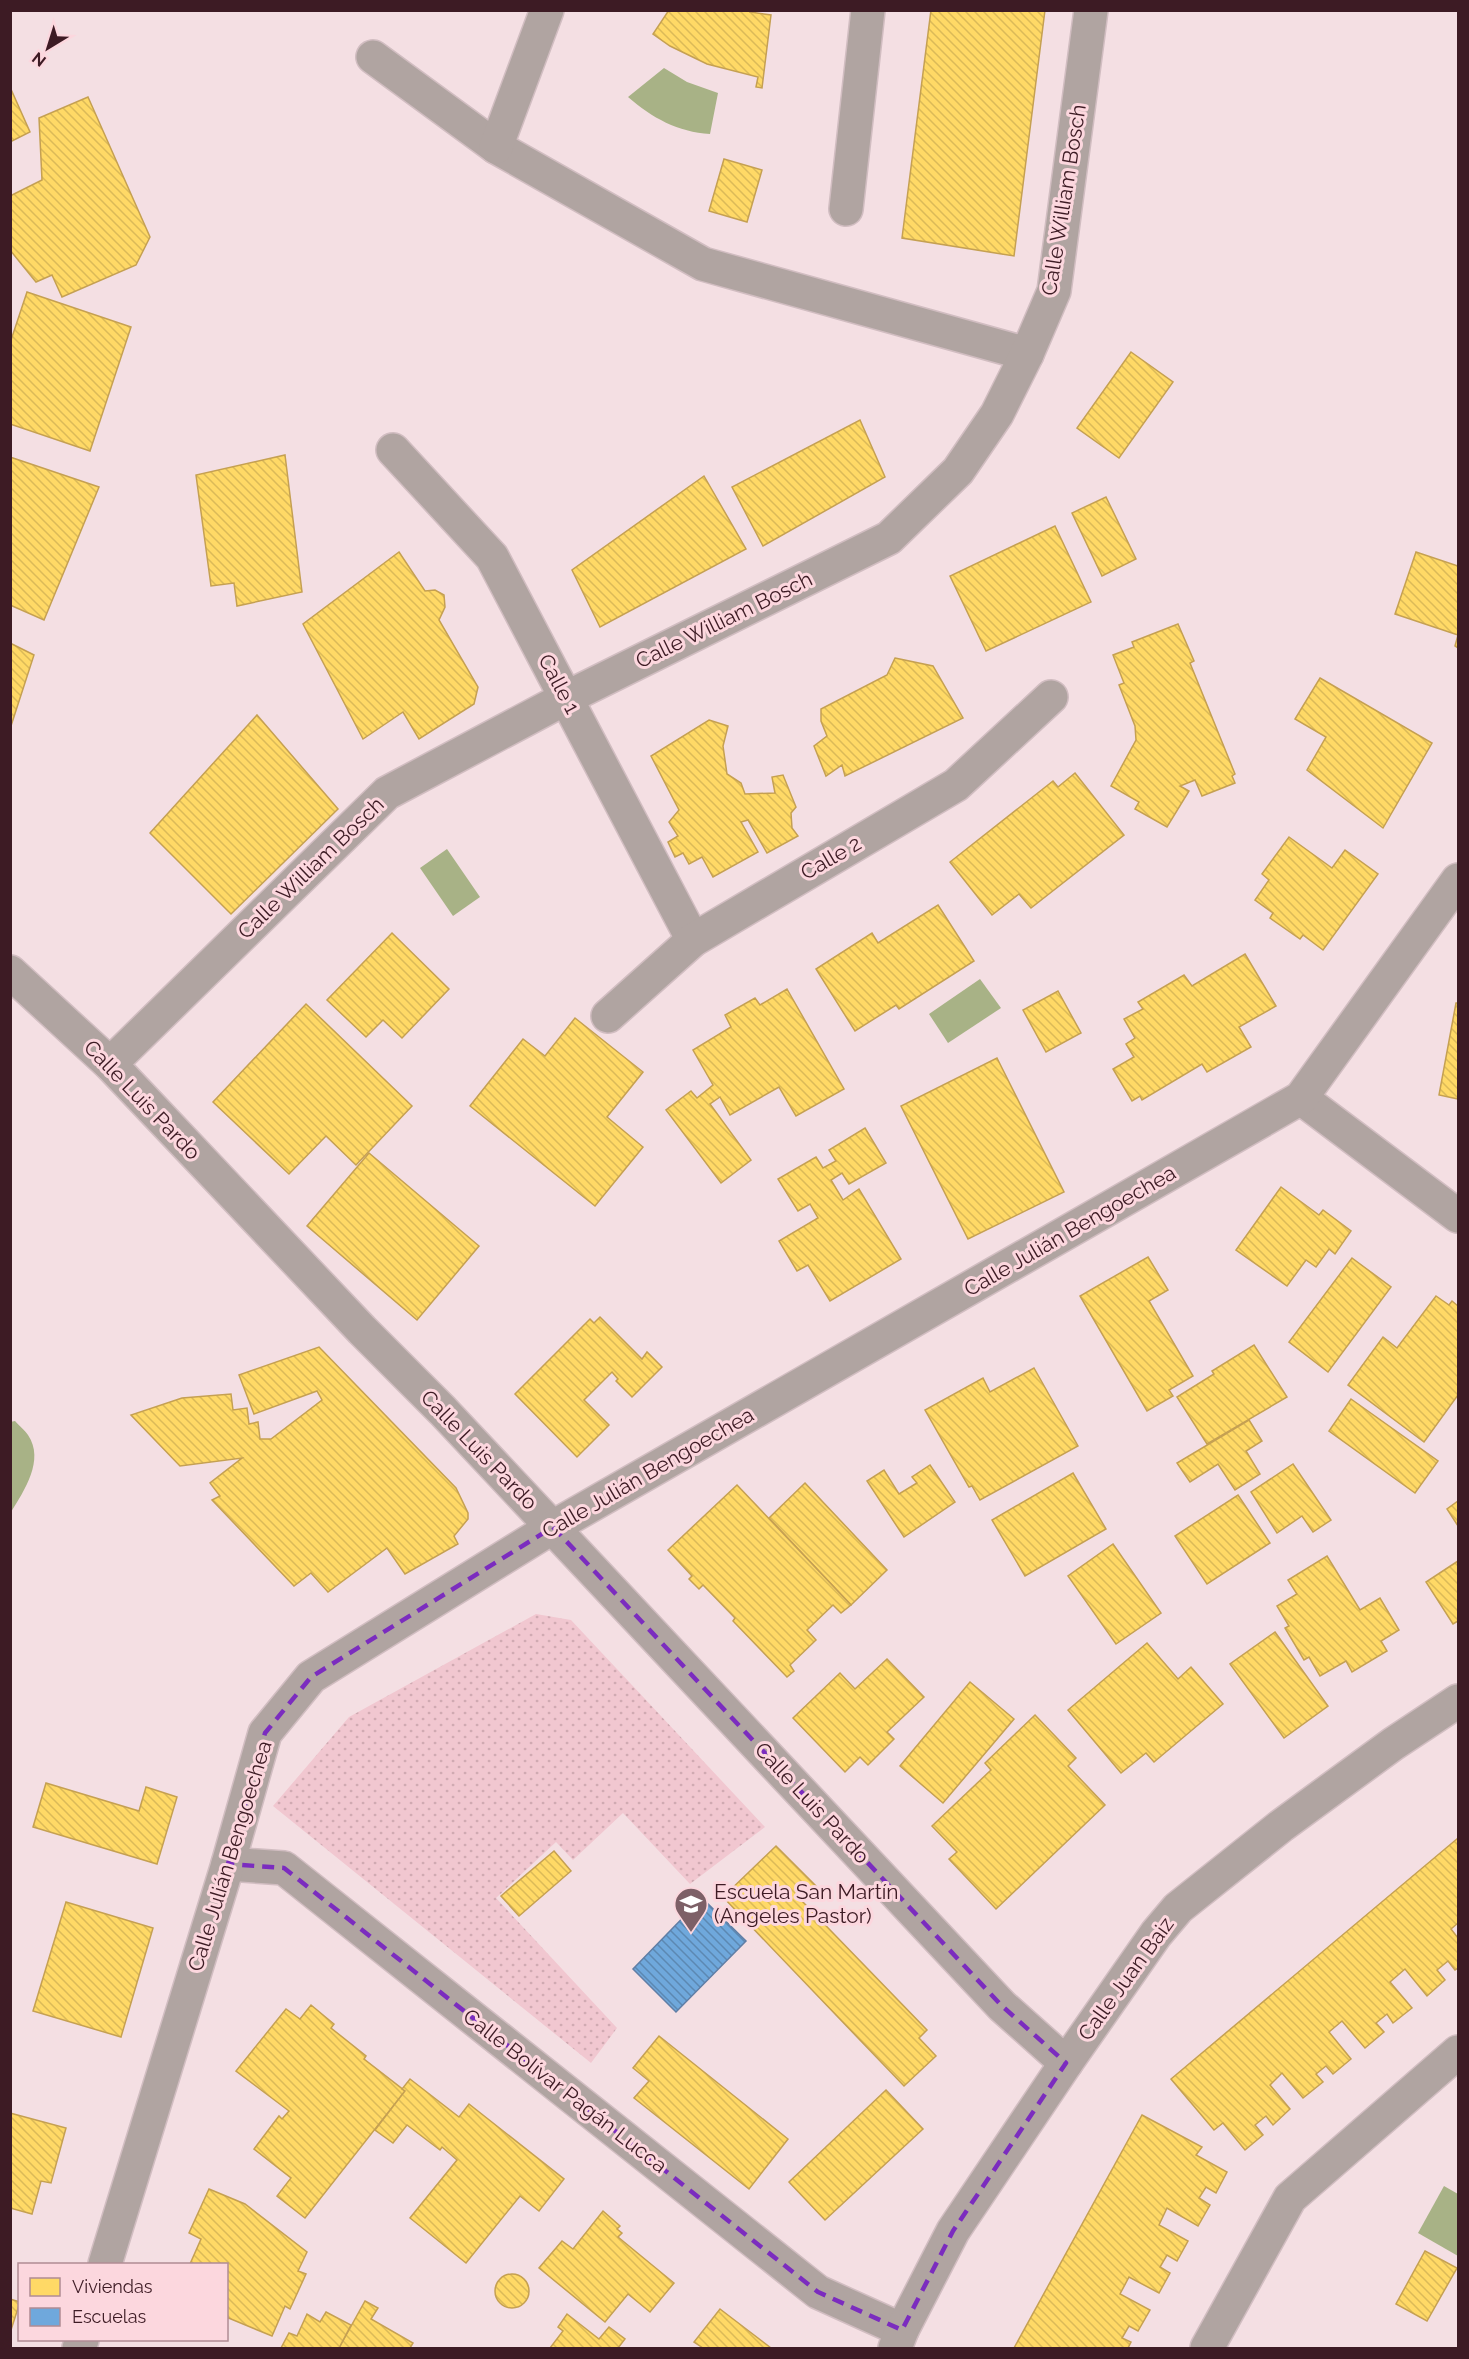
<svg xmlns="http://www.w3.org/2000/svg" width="1469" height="2359" viewBox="0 0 1469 2359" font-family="Raleway,sans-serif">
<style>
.grass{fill:url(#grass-dots)}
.water{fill:#a8b286}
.homes{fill:url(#homes-back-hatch);stroke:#c5a052;stroke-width:1.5}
.schools{fill:url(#schools-back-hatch);stroke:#607ea5;stroke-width:1.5}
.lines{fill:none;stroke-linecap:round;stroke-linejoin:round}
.minor-casing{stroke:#d1bdc1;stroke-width:36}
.minor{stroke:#b0a4a1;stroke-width:33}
.marked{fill:none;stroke:#7b2cbf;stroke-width:4.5;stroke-dasharray:12 8;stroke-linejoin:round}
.labels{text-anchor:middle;stroke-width:6;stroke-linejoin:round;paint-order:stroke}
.street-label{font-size:21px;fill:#3d1b24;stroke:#fcd7de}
.poi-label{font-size:21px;fill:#3d1b24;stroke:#fcd7de;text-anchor:start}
</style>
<defs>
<pattern id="grass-dots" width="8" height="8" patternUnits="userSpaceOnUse" patternTransform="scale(1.5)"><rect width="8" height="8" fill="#f1c7d0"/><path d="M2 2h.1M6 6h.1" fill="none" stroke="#d0aab2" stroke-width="1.8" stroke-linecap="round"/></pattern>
<pattern id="homes-back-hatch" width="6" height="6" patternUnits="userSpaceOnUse" patternTransform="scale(1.5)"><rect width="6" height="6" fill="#ffd966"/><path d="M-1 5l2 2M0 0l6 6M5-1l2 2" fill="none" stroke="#dbba58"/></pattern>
<pattern id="schools-back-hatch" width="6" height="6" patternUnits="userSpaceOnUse" patternTransform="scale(1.5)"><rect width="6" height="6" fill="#6fa8dc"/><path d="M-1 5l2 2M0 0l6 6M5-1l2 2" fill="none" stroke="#5c88b2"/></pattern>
</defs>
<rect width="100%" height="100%" fill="#f4dfe3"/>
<!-- grass -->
<path class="grass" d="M 536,1614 L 571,1620 L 765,1827 L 690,1884 L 623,1813 L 573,1860 L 556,1842 L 496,1898 L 617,2028 L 591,2063 L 273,1806 L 349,1717 Z"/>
<!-- water -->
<g class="water">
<path d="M 664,68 L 687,82 L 718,93 L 710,134 C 678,132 652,118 628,97 Z"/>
<path d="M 447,849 L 480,897 L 453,916 L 420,868 Z"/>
<path d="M 980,979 L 1001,1008 L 948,1043 L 929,1014 Z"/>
<path d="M 15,1421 C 19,1426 25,1430 28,1435 C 45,1460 24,1491 11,1512 L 10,1422 Z"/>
<path d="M 1444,2186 L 1458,2194 L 1458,2256 L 1418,2233 Z"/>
</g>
<!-- homes -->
<g class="homes">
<path d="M 669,10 L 751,10 L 750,12 L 771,15 L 762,88 L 756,87 L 758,77 L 707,64 L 670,46 L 653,34 Z"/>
<path d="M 931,10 L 1045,10 L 1014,256 L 902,238 Z"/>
<path d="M 10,87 L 30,132 L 10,142 Z"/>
<path d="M 88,97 L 150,237 L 136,265 L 62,297 L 52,275 L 36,282 L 10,250 L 10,196 L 42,180 L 39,118 Z"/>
<path d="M 724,159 L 762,170 L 747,222 L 709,211 Z"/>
<path d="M 27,292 L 131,327 L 90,451 L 10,424 L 10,343 Z"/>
<path d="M 1131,352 L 1173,382 L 1119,458 L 1077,428 Z"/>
<path d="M 860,420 L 885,477 L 763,546 L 732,487 Z"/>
<path d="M 285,455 L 302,592 L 237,606 L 234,583 L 211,586 L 196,475 Z"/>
<path d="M 10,457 L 99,487 L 44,620 L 10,605 Z"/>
<path d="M 704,476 L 746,549 L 600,627 L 572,570 Z"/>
<path d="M 1106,497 L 1136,559 L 1102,576 L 1072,513 Z"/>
<path d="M 1055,526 L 1091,602 L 986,651 L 950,576 Z"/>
<path d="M 399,552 L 425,591 L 435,590 L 444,595 L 445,607 L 439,620 L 478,687 L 474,704 L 419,739 L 403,712 L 363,739 L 303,624 Z"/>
<path d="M 1416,552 L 1458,566 L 1458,648 L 1455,646 L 1458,635 L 1395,614 Z"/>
<path d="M 1178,624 L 1194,661 L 1190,663 L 1235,774 L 1232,776 L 1235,783 L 1202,796 L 1195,780 L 1180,786 L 1189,791 L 1167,827 L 1135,809 L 1139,802 L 1111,786 L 1136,740 L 1135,726 L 1119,685 L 1124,683 L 1113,655 L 1134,647 L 1132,642 Z"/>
<path d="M 10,643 L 34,655 L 10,729 Z"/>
<path d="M 895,658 L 933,666 L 963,718 L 845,776 L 842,765 L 826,776 L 814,746 L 827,736 L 821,721 L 821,709 L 887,675 Z"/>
<path d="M 1320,678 L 1432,743 L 1383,828 L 1307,770 L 1326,737 L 1295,719 Z"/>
<path d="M 257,715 L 338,809 L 231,914 L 150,833 Z"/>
<path d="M 709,720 L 728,726 L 723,746 L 727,774 L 741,783 L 745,794 L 775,793 L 772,777 L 783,775 L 796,807 L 791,813 L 792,828 L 798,836 L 767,853 L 748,820 L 741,822 L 758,852 L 713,877 L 702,857 L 689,864 L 683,853 L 675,857 L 668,842 L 678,836 L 669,822 L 679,810 L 651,756 Z"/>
<path d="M 1075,773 L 1124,835 L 1031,908 L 1019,894 L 992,915 L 950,862 L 1053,781 L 1058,787 Z"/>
<path d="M 1289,837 L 1332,868 L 1345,850 L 1378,874 L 1323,950 L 1303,935 L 1300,939 L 1270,918 L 1273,913 L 1255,900 L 1269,880 L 1262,874 Z"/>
<path d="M 938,905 L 974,961 L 899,1009 L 896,1005 L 855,1031 L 816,969 L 872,933 L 878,943 Z"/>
<path d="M 392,933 L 449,989 L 402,1038 L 383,1020 L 366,1037 L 327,1000 Z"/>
<path d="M 1245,954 L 1276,1006 L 1239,1027 L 1251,1047 L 1207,1072 L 1202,1064 L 1142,1100 L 1140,1096 L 1132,1101 L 1113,1069 L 1134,1057 L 1126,1044 L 1135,1038 L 1124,1019 L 1143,1009 L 1138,1002 L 1184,975 L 1192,986 Z"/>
<path d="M 787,989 L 844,1089 L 796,1116 L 779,1087 L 730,1115 L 720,1097 L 710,1104 L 751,1160 L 721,1183 L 666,1110 L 691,1091 L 697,1098 L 713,1085 L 693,1050 L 731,1027 L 725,1015 L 755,998 L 760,1005 Z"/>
<path d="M 1058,991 L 1081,1033 L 1046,1052 L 1023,1010 Z"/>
<path d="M 1456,1003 L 1458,1003 L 1458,1099 L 1439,1095 Z"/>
<path d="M 306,1004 L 412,1106 L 356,1165 L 326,1136 L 289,1174 L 213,1102 Z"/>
<path d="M 575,1018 L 643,1072 L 607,1117 L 643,1147 L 595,1206 L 470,1106 L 523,1039 L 545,1056 Z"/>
<path d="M 997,1058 L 1064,1192 L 968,1239 L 901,1106 Z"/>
<path d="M 865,1128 L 886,1163 L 849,1184 L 842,1173 L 831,1180 L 843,1200 L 859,1189 L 901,1259 L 830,1301 L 808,1265 L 797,1271 L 779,1241 L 818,1218 L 810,1204 L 798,1211 L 778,1179 L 816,1157 L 823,1168 L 836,1161 L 829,1150 Z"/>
<path d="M 369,1153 L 479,1246 L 417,1320 L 307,1226 Z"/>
<path d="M 1281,1187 L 1319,1215 L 1323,1210 L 1351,1231 L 1335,1254 L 1329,1249 L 1316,1267 L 1306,1260 L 1287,1286 L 1236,1250 Z"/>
<path d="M 1148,1257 L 1168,1290 L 1149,1301 L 1193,1376 L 1169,1390 L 1173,1396 L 1147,1411 L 1080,1296 Z"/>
<path d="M 1352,1258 L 1391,1287 L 1328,1372 L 1289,1342 Z"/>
<path d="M 1436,1296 L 1449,1305 L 1452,1301 L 1458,1306 L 1458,1395 L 1424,1442 L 1348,1385 L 1383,1337 L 1397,1348 Z"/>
<path d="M 600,1317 L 642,1359 L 647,1352 L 662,1367 L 632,1397 L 616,1381 L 618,1379 L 612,1372 L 584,1400 L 609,1425 L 577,1457 L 515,1394 L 590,1319 L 594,1323 Z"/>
<path d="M 1254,1345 L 1287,1397 L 1207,1444 L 1177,1397 L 1214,1374 L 1212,1371 Z"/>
<path d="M 319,1347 L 456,1488 L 468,1513 L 468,1519 L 454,1536 L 458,1544 L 405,1574 L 387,1548 L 328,1592 L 311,1573 L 294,1586 L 212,1500 L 220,1496 L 210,1483 L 242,1458 L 180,1466 L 131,1415 L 182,1398 L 231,1394 L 233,1410 L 247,1408 L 249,1424 L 258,1422 L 260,1439 L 271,1439 L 322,1400 L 317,1391 L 254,1414 L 239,1375 Z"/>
<path d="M 1034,1368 L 1078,1446 L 980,1500 L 972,1486 L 969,1487 L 925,1410 L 983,1378 L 990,1392 Z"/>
<path d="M 1351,1399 L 1438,1461 L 1415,1493 L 1329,1431 Z"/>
<path d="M 1249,1420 L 1262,1441 L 1246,1451 L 1260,1474 L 1235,1490 L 1218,1464 L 1190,1482 L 1177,1463 Z"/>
<path d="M 1293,1464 L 1331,1520 L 1313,1532 L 1302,1516 L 1277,1533 L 1251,1492 Z"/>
<path d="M 930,1465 L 955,1502 L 904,1537 L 867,1481 L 884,1470 L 899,1494 L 917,1483 L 912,1477 Z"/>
<path d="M 1073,1473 L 1106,1529 L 1025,1576 L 992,1520 Z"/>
<path d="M 805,1483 L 887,1570 L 851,1605 L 769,1518 Z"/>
<path d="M 737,1485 L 851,1605 L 841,1613 L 833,1605 L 807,1630 L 816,1640 L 790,1665 L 794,1671 L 787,1677 L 733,1621 L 735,1618 L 703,1585 L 699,1589 L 689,1579 L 692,1576 L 668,1550 Z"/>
<path d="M 1238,1495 L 1270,1543 L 1207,1584 L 1175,1536 Z"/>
<path d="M 1458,1501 L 1458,1526 L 1447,1509 Z"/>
<path d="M 1113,1544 L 1161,1613 L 1116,1644 L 1068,1576 Z"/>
<path d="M 1327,1556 L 1360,1610 L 1380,1598 L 1399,1630 L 1381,1641 L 1387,1651 L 1352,1672 L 1346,1661 L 1320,1676 L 1309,1657 L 1304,1660 L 1285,1628 L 1289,1626 L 1277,1606 L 1297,1594 L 1288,1580 Z"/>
<path d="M 1458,1561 L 1458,1621 L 1453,1624 L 1426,1582 Z"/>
<path d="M 1275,1632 L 1328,1706 L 1284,1738 L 1230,1664 Z"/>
<path d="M 1147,1643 L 1178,1679 L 1191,1667 L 1223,1704 L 1154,1762 L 1146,1753 L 1121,1773 L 1068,1710 Z"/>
<path d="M 887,1659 L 924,1697 L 887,1732 L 894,1739 L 868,1765 L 860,1757 L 845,1772 L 793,1718 L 840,1673 L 855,1689 Z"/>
<path d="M 970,1682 L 1014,1719 L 943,1803 L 900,1766 Z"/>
<path d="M 1035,1715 L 1076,1758 L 1068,1766 L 1105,1805 L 996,1909 L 949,1859 L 957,1852 L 932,1826 L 991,1770 L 985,1763 Z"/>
<path d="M 46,1783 L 139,1811 L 146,1787 L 177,1797 L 157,1864 L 33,1827 Z"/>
<path d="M 1458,1838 L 1458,1923 L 1451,1929 L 1458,1938 L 1458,1968 L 1455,1970 L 1448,1961 L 1437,1970 L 1445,1980 L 1427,1996 L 1405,1969 L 1390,1982 L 1412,2008 L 1393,2023 L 1387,2014 L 1376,2023 L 1384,2032 L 1365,2048 L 1342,2021 L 1329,2032 L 1351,2059 L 1333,2074 L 1326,2066 L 1316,2074 L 1323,2082 L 1303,2098 L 1282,2073 L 1270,2085 L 1290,2109 L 1273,2125 L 1266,2116 L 1255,2125 L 1263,2135 L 1245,2150 L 1223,2123 L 1214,2130 L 1171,2079 Z"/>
<path d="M 776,1846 L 816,1886 L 801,1900 L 927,2030 L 919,2038 L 936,2056 L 904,2086 L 723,1897 Z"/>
<path d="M 554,1851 L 571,1871 L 519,1916 L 501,1896 Z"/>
<path d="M 66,1902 L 153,1928 L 121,2037 L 33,2011 Z"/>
<path d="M 311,2005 L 334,2024 L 331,2028 L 366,2056 L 364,2059 L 405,2091 L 305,2218 L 277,2196 L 291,2178 L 254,2149 L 279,2116 L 282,2119 L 289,2111 L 236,2071 L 286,2009 L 300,2019 Z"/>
<path d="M 659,2036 L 788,2139 L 749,2189 L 634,2098 L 649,2081 L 633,2068 Z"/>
<path d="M 410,2079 L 459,2117 L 469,2104 L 564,2179 L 539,2211 L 520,2196 L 466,2263 L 410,2218 L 457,2160 L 442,2147 L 440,2150 L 407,2125 L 393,2143 L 375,2130 L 405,2091 L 402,2089 Z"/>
<path d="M 886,2090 L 923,2129 L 825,2220 L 789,2182 Z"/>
<path d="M 10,2113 L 66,2128 L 51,2183 L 41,2181 L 32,2214 L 10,2208 Z"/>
<path d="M 1142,2115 L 1202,2147 L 1196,2155 L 1227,2172 L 1216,2193 L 1206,2187 L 1199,2198 L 1210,2205 L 1198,2226 L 1167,2208 L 1159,2225 L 1188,2241 L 1177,2261 L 1167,2255 L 1160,2267 L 1170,2273 L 1159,2293 L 1129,2277 L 1120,2294 L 1150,2310 L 1138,2331 L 1129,2326 L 1122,2338 L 1131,2342 L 1128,2348 L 1014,2348 Z"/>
<path d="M 209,2189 L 245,2204 L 307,2252 L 298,2271 L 306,2274 L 290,2309 L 285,2306 L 272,2336 L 226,2317 L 226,2264 L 190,2264 L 201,2239 L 189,2233 Z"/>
<path d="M 603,2211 L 620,2226 L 617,2229 L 622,2233 L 618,2237 L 674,2283 L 650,2312 L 628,2294 L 605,2322 L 539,2268 L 562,2241 L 573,2249 Z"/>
<path d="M 1425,2251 L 1457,2268 L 1427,2321 L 1396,2304 Z"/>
<circle cx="512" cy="2291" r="17"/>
<path d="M 10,2299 L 20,2302 L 10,2333 Z"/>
<path d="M 365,2301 L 378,2308 L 371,2319 L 413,2343 L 410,2348 L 339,2348 Z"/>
<path d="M 720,2309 L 771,2348 L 703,2348 L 694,2342 Z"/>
<path d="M 326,2312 L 351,2325 L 339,2348 L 281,2348 L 289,2333 L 297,2336 L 307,2314 L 320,2322 Z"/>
<path d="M 567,2314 L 599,2339 L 609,2327 L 625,2339 L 618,2348 L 550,2348 L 563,2331 L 558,2327 Z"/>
</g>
<!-- schools -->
<path class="schools" d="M 702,1898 L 746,1941 L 676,2012 L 633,1969 Z"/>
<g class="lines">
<defs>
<g id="minor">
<path d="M 373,57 L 496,147 L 703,264 L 1027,354"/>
<path d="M 496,147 L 547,10"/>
<path d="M 846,209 L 868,10"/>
<path d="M 393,450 L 492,557 L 693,940"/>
<path d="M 10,972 L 110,1064 L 362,1330 L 443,1411 L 1002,2006 L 1066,2063"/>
<path d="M 608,1016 L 693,940 L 956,785 L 1051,697"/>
<path d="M 110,1064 L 387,793 L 566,698 L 889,538 L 958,471 L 997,414 L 1027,354 L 1054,291 L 1091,10"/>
<path d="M 1301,1098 L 1458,1216"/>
<path d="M 228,1864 L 284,1868 L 818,2292 L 902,2330"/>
<path d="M 105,2264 L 228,1864 L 265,1733 L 311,1677 L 553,1527 L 1301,1098 L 1458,880"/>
<path d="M 79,2348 L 82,2340"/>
<path d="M 895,2348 L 902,2330 L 953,2231 L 1066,2063 L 1156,1934 L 1178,1908 L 1281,1826 L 1393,1744 L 1458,1701"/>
<path d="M 1207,2348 L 1290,2198 L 1458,2052"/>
</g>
</defs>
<!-- minor casing -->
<use href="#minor" class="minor-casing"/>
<!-- minor -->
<use href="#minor" class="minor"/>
</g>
<!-- marked area -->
<path class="marked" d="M 553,1527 L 1002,2006 L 1066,2063 L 953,2231 L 902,2330 L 818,2292 L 284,1868 L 228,1864 L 265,1733 L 311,1677 Z"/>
<!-- icons -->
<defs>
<symbol id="school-pin" viewBox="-11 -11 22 30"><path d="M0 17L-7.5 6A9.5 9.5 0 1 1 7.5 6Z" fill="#7d6067" stroke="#fcd7de"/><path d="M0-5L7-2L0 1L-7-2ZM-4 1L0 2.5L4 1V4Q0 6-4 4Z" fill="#fff"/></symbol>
</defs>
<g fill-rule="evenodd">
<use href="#school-pin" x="672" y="1885" width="38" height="52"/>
</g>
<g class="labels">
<!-- street labels -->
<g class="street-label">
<text transform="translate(1064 200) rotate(-81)" y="7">Calle William Bosch</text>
<text transform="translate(724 620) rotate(-26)" y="7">Calle William Bosch</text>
<text transform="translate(559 684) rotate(62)" y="7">Calle 1</text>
<text transform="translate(831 858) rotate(-30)" y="7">Calle 2</text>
<text transform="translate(311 868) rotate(-44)" y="7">Calle William Bosch</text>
<text transform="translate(142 1100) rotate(46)" y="7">Calle Luis Pardo</text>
<text transform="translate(1070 1231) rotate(-30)" y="7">Calle Julián Bengoechea</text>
<text transform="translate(479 1450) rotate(46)" y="7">Calle Luis Pardo</text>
<text transform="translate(648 1473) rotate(-30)" y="7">Calle Julián Bengoechea</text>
<text transform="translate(812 1803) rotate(47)" y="7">Calle Luis Pardo</text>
<text transform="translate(230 1856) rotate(-73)" y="7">Calle Julián Bengoechea</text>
<text transform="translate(1126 1979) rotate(-54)" y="7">Calle Juan Baiz</text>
<text transform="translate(565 2091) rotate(38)" y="7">Calle Bolívar Pagán Lucca</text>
</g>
<!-- poi labels -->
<g class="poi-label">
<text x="714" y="1899">Escuela San Martín<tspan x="714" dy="24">(Angeles Pastor)</tspan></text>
</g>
</g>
<!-- border -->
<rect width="1469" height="2359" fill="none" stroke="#3d1b24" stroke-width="24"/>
<!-- legend -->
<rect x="18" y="2263" width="210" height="78" fill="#fcd7de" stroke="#b08c94" stroke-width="1.5"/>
<rect x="30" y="2278" width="30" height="18" fill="#ffd966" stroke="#b08c94" stroke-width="1.5"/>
<text x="72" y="2293" font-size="18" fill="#3d1b24">Viviendas</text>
<rect x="30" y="2308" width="30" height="18" fill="#6fa8dc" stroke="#b08c94" stroke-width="1.5"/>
<text x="72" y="2323" font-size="18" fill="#3d1b24">Escuelas</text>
<!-- north arrow -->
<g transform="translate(48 48) rotate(218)" stroke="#fcd7de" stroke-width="4.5" paint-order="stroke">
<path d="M0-4.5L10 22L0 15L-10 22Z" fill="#3d1b24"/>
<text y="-9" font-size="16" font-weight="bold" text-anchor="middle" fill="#3d1b24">N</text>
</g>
</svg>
